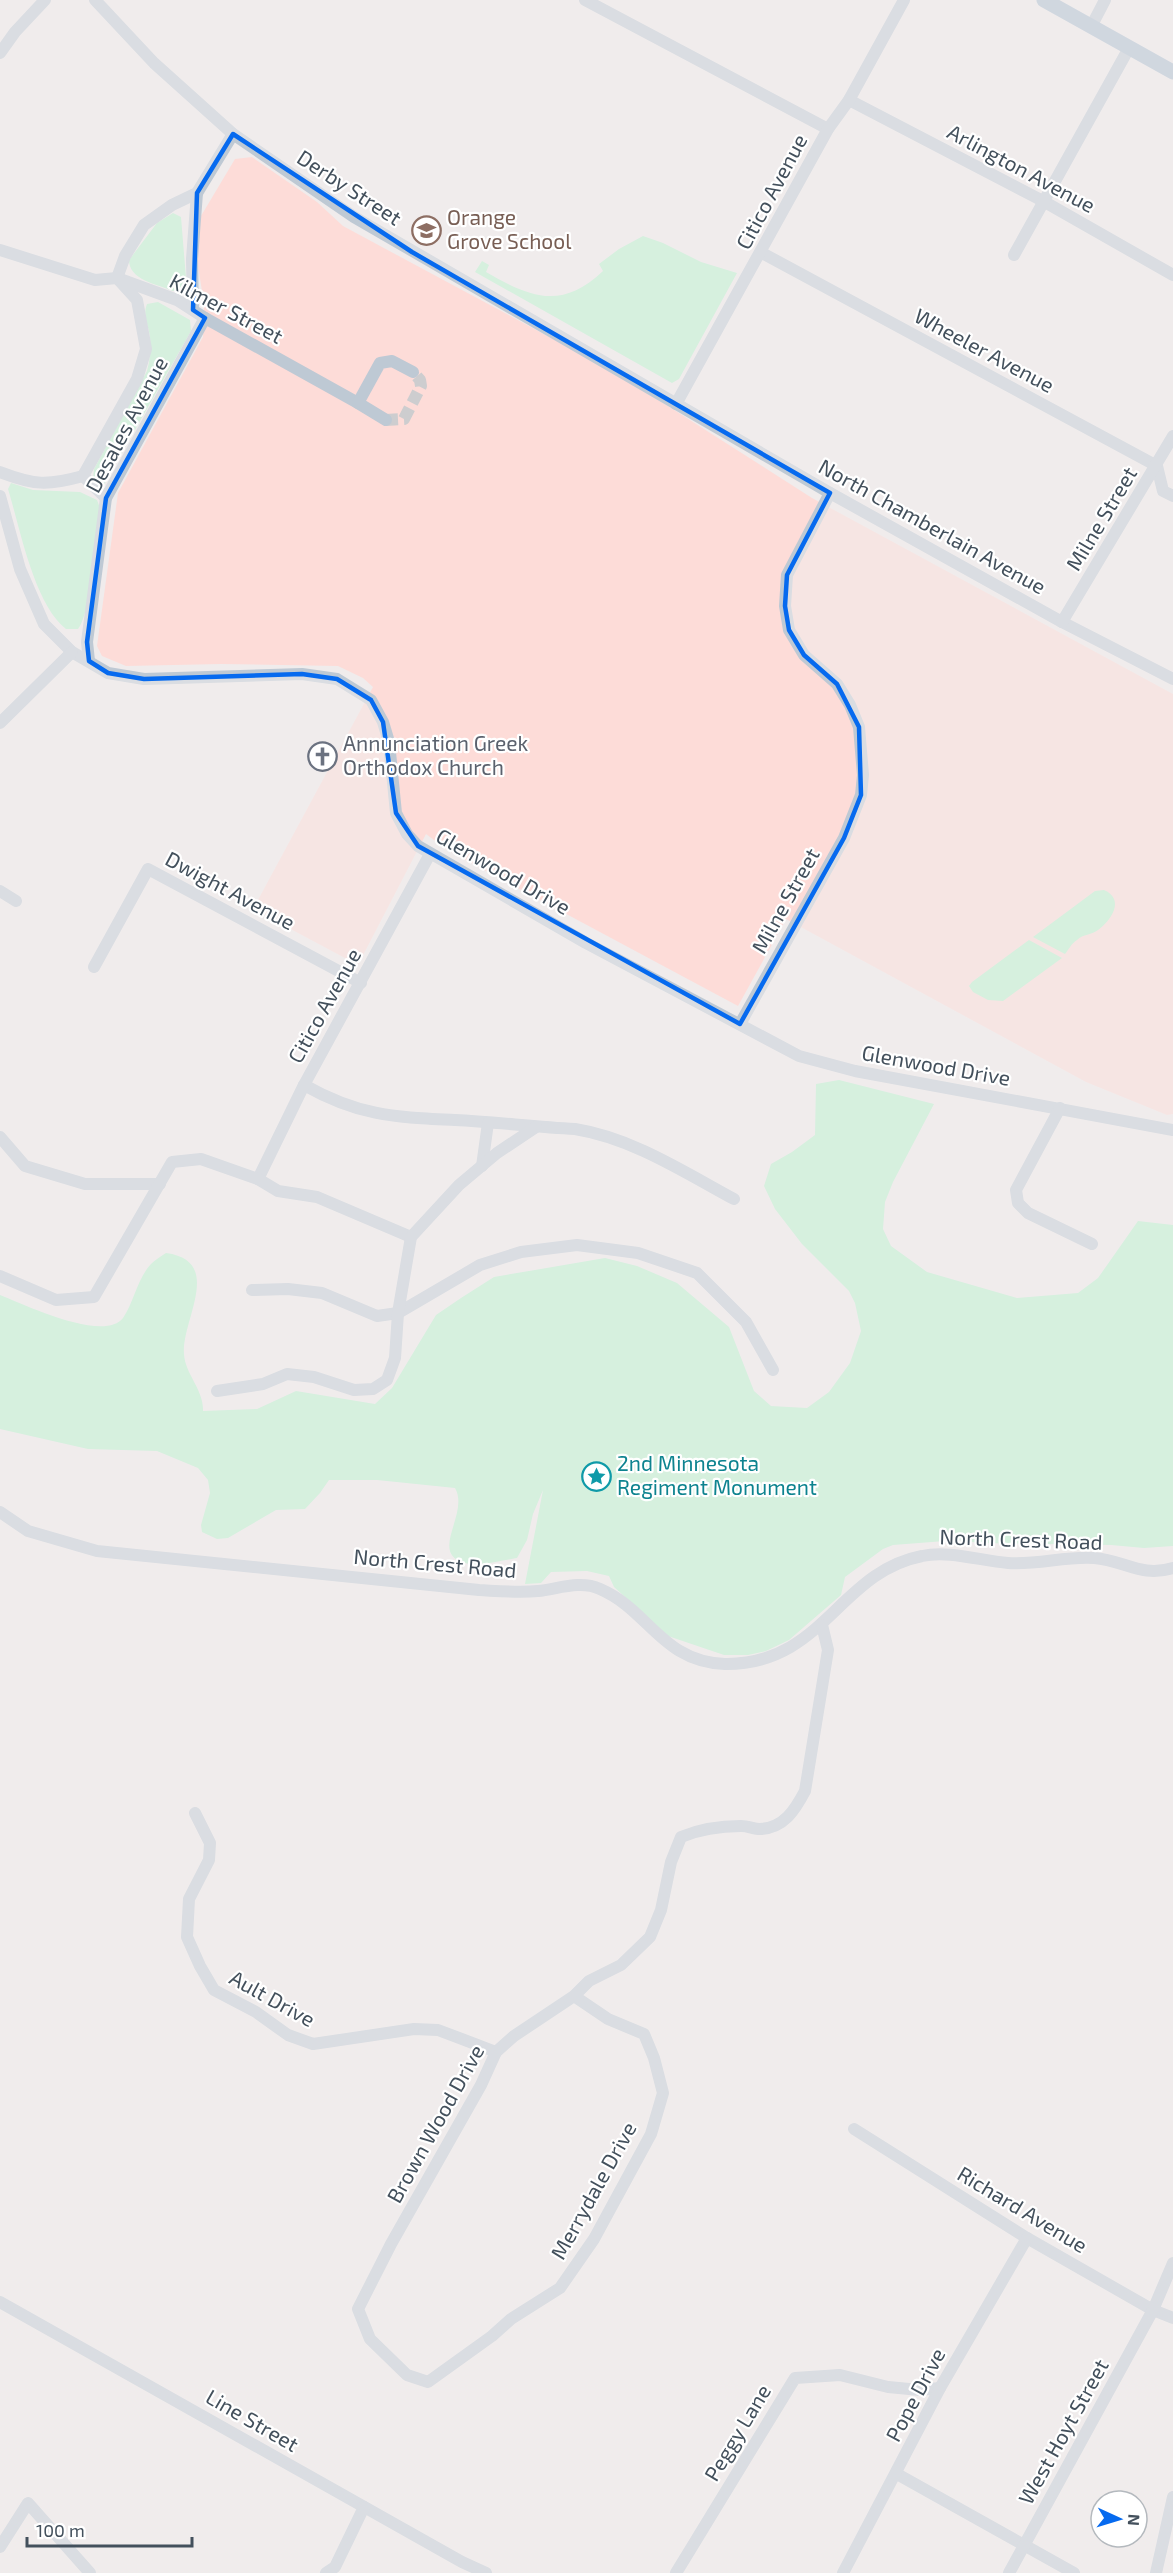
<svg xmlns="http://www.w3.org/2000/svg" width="1173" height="2573" viewBox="0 0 1173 2573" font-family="'Exo 2',sans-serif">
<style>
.medical{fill:#fddcd8}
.green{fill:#b5f3cd}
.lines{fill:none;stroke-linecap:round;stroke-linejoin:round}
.minor-tunnel{stroke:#cdcdcf;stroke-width:12;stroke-dasharray:12 6;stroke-linecap:butt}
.minor{stroke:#bec9d4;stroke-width:12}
.major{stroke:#a9bccf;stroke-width:15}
.marked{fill:none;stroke:#066aef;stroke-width:4.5;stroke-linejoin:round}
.labels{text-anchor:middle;stroke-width:4.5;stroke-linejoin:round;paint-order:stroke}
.street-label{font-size:21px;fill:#43505c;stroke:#fff}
.education-label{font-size:21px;fill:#785e54;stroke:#fff;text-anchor:start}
.worship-label{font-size:21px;fill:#5b616d;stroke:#fff;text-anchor:start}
.culture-label{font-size:21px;fill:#0d838f;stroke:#fff;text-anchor:start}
</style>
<rect width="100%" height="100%" fill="#f0ecec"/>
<!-- medical -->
<path class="medical" d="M 252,157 L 317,202 L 343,226 L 592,360 L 660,401 L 812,498 L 1173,694 L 1173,1114 L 1167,1115 L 1086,1082 L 786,919 L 738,1006 L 447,850 L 426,834 L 358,965 L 253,909 L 373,687 L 363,678 L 338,666 L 221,664 L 126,666 L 102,656 L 97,646 L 118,493 L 203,337 L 204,304 L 198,266 L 198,221 L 235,159 Z"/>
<!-- green -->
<g class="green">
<path d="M 173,213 L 181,217 L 186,278 L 184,287 L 173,291 C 157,284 129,280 129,260 L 157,223 Z"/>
<path d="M 643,236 L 663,243 L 701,262 L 737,273 L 679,379 L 672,383 L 475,272 L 482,261 L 489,265 L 486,272 C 531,298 562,310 603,271 L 599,264 L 619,249 Z"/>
<path d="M 158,302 L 190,320 L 191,331 L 102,488 L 93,479 L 94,469 L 147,371 C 150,360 151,349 150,337 C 149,326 142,315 147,304 Z"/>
<path d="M 11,483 L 33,490 L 80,492 L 97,500 L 100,508 C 97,533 91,614 78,629 L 66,629 C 34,604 20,528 8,489 Z"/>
<path d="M 1104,890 C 1125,899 1112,920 1098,930 C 1092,935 1083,934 1077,940 C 1071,944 1069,949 1065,954 L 1033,937 L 1095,891 Z"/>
<path d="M 1029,940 L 1062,958 L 1003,1001 L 988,1000 L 973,992 L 969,986 L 972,982 Z"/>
<path d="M 839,1080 L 934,1104 L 893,1182 L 885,1202 L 883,1229 L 891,1246 L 927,1272 L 1017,1298 L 1078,1293 L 1098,1278 L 1138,1221 L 1173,1225 L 1173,1546 L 1144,1548 L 1111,1545 L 980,1543 L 958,1540 L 893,1545 L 883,1549 L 845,1577 L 841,1595 L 789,1640 L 766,1651 L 748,1655 L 724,1655 L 668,1636 L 614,1587 L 609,1576 L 587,1571 L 551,1572 L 541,1583 L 525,1584 L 543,1490 L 533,1514 L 527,1540 L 517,1558 C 504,1560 477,1567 465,1563 C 428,1553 470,1514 455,1488 L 377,1480 L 329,1480 L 320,1493 L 305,1509 L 276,1510 L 228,1538 L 217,1539 L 202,1532 L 201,1525 L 210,1493 L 208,1480 L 198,1468 L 157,1451 L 88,1449 L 0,1429 L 0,1295 C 23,1304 104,1343 123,1318 C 134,1302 137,1279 151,1264 C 155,1260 161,1256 166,1253 C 225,1261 181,1321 184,1354 C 185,1374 204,1390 203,1411 L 257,1409 L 296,1391 L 375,1404 L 392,1388 L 436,1315 L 461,1298 L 494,1277 L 605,1258 L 637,1266 L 677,1283 L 729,1327 L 754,1391 L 771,1406 L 807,1408 L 829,1392 L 850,1363 L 861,1331 L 855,1303 L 849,1291 L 802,1244 L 775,1209 L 764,1186 L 771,1164 L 792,1152 L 815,1135 L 816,1084 Z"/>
</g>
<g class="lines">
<!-- minor-tunnel -->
<path class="minor-tunnel" d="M 386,420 L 404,419 L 421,386 L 420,380 L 413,372"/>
<!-- minor -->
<g class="minor">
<path d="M 95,0 L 154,63 L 233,134 L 354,217 L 830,493 L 1062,622 L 1173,679"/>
<path d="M 585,0 L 828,129"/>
<path d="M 1092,25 L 1105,0"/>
<path d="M 0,53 L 15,32 L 45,0"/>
<path d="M 849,100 L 1043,201 L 1173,275"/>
<path d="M 0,250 L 95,280 L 117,278 L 177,300 L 205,318 L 358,403"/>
<path d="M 762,253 L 1157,466 L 1163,491 L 1173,496"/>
<path d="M 1014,255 L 1129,48"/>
<path d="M 193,310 L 192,259 L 197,193"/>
<path d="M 676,404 L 828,129 L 849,100 L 904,0"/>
<path d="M 386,420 L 358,403 L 380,363 L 392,361 L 413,372"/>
<path d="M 0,472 C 34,485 47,486 83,476"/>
<path d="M 83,476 L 137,379 L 146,349 L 137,300 L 117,278 L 125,256 L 144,225 L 172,205 L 197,193 L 233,134"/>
<path d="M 83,476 L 106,498"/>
<path d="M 0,496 L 20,569 L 44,624 L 72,652 L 108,673 L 144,679 L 302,674 L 337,679 L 371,700 L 383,722 L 389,742 L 396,813 L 407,834 L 418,846 L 586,943 L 799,1056 L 855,1071 L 1173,1130"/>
<path d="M 1062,622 L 1173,436"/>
<path d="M 89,661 L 87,642 L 106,498 L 205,318"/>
<path d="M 0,723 L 72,652"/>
<path d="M 0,891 L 16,901"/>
<path d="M 94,967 L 148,869 L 361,983"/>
<path d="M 740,1024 L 844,838 L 861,795 L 863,775 L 859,727 L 850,705 L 837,684 L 804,655 L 789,630 L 785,606 L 787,575 L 830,493"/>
<path d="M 304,1085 C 359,1116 393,1117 455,1120 C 495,1122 535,1127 575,1129 C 632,1138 684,1172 734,1199"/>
<path d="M 1060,1108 L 1016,1190 L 1018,1203 L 1028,1213 L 1092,1244"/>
<path d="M 0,1137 L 25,1166 L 85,1184 L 160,1184"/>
<path d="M 482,1166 L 488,1123"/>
<path d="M 258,1179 L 304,1085 L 430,854"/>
<path d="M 0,1276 L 56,1300 L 94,1297 L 172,1162 L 201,1159 L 258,1179 L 278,1191 L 317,1197 L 411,1237"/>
<path d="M 252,1290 L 288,1289 L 322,1293 L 377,1316 L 398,1313 L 480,1265 L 521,1252 L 577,1245 L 638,1253 L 697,1273 L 746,1322 L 773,1370"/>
<path d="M 217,1391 L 263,1384 L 287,1374 L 314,1377 L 354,1390 L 373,1389 L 387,1380 L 395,1358 L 398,1313 L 411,1237 L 459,1185 L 497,1153 L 536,1127"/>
<path d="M 0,1512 L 28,1531 L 97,1551 L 479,1590 C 498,1591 518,1593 538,1591 C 558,1589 580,1580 600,1589 C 649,1610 662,1662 725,1664 C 823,1665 839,1572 922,1556 C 949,1550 981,1561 1008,1563 C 1037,1565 1066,1556 1094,1558 C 1124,1560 1141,1578 1173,1568"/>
<path d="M 195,1813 L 210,1843 L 209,1860 L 189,1899 L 187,1937 L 200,1966 L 214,1990 L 256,2012 L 288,2035 L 313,2044 L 414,2029 L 438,2030 L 496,2052"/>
<path d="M 574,1996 L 608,2019 L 644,2034 L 654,2058 L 663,2093 L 651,2134 L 594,2239 L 560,2288 L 511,2319 L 492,2336 L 428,2382 L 407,2375 L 370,2339 L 358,2309 L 391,2244 L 481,2085 L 496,2052 L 514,2036 L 574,1996 L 589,1981 L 621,1965 L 650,1937 L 661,1910 L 671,1862 L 681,1837 C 700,1829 720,1826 741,1826 C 748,1826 754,1829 760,1829 C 784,1828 795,1810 805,1791 L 828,1650 L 822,1625"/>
<path d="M 854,2129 L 1027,2238 L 1153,2310 L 1173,2318"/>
<path d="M 0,2302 L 462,2562 L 486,2573"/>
<path d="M 897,2474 L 1074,2573"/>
<path d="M 0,2547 L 28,2503 L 90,2573"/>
<path d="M 326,2573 L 335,2567 L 364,2507"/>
<path d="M 676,2573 L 795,2378 L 840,2375 L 888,2387 L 920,2390 L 940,2388"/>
<path d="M 843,2573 L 940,2388 L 1027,2238"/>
<path d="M 1009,2573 L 1153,2310 L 1173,2263"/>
<path d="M 1156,2573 L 1173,2497"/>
</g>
<!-- major -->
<path class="major" d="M 1044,0 L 1173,72"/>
</g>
<!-- marked area -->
<path d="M0 0H1173V2573H0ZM 233,134 L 412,252 L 830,493 L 787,575 L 785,606 L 789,630 L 804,655 L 837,684 L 859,727 L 861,795 L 844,838 L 740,1024 L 418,846 L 396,813 L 383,722 L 371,700 L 337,679 L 302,674 L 144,679 L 108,673 L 89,661 L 87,642 L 106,498 L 205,318 L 193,310 L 197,193 Z" fill="#f0ecec" fill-opacity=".55" fill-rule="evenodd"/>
<path class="marked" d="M 233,134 L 412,252 L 830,493 L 787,575 L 785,606 L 789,630 L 804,655 L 837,684 L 859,727 L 861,795 L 844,838 L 740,1024 L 418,846 L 396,813 L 383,722 L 371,700 L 337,679 L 302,674 L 144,679 L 108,673 L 89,661 L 87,642 L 106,498 L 205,318 L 193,310 L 197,193 Z"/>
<!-- icons -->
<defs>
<symbol id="school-ring" viewBox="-11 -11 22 22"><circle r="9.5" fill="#fff" stroke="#8d6e63" stroke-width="1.5"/><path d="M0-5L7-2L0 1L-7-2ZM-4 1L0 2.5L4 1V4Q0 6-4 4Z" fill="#8d6e63"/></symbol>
<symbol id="church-ring" viewBox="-11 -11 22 22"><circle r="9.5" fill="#fff" stroke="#6b7280" stroke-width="1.5"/><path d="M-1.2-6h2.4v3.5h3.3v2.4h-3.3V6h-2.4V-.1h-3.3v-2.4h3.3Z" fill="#6b7280"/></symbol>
<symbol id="sight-ring" viewBox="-11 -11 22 22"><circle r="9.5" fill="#fff" stroke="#0f9aa8" stroke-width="1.5"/><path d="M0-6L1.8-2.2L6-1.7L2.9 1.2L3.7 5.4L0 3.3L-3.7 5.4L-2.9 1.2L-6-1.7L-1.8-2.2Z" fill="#0f9aa8"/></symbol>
</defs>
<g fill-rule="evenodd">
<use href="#school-ring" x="410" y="214" width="33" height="33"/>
<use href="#church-ring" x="306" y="740" width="33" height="33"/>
<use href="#sight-ring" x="580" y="1460" width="33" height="33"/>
</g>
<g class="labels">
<!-- street labels -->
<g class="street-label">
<text transform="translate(1021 169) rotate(28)" y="7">Arlington Avenue</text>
<text transform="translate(349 188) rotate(33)" y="7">Derby Street</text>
<text transform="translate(772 192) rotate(-62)" y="7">Citico Avenue</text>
<text transform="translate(226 309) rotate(28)" y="7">Kilmer Street</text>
<text transform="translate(984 351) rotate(28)" y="7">Wheeler Avenue</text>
<text transform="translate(127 425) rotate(-62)" y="7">Desales Avenue</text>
<text transform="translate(1102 519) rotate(-59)" y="7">Milne Street</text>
<text transform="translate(932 527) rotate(29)" y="7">North Chamberlain Avenue</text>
<text transform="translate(503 872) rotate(30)" y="7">Glenwood Drive</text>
<text transform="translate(230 891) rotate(28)" y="7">Dwight Avenue</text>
<text transform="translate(786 901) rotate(-61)" y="7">Milne Street</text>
<text transform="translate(325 1006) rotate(-61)" y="7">Citico Avenue</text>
<text transform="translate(936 1066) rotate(10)" y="7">Glenwood Drive</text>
<text transform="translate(1021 1540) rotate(2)" y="7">North Crest Road</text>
<text transform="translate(435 1564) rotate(5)" y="7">North Crest Road</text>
<text transform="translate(272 1999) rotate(29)" y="7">Ault Drive</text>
<text transform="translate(436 2124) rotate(-61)" y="7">Brown Wood Drive</text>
<text transform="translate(594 2191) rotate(-61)" y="7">Merrydale Drive</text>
<text transform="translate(1022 2210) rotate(31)" y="7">Richard Avenue</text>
<text transform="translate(916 2395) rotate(-62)" y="7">Pope Drive</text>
<text transform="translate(252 2421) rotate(30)" y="7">Line Street</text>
<text transform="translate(1064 2432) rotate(-61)" y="7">West Hoyt Street</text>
<text transform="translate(738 2433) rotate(-59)" y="7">Peggy Lane</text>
</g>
<!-- education labels -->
<g class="education-label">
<text x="447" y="225">Orange<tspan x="447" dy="24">Grove School</tspan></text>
</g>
<!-- worship labels -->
<g class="worship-label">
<text x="343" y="751">Annunciation Greek<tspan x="343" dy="24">Orthodox Church</tspan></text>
</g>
<!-- culture labels -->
<g class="culture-label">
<text x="617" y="1471">2nd Minnesota<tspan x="617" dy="24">Regiment Monument</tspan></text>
</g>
</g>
<!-- north arrow -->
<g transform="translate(1119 2519) rotate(94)"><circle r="28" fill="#ffffff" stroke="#b4b9be" stroke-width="1.5"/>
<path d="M0-4.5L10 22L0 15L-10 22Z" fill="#066aef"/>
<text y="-9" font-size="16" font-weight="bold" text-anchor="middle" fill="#43505c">N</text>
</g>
<!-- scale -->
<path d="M27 2537v9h165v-9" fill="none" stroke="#43505c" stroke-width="3"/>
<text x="36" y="2537" font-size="18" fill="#43505c" stroke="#ffffff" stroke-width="4.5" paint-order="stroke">100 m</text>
</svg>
